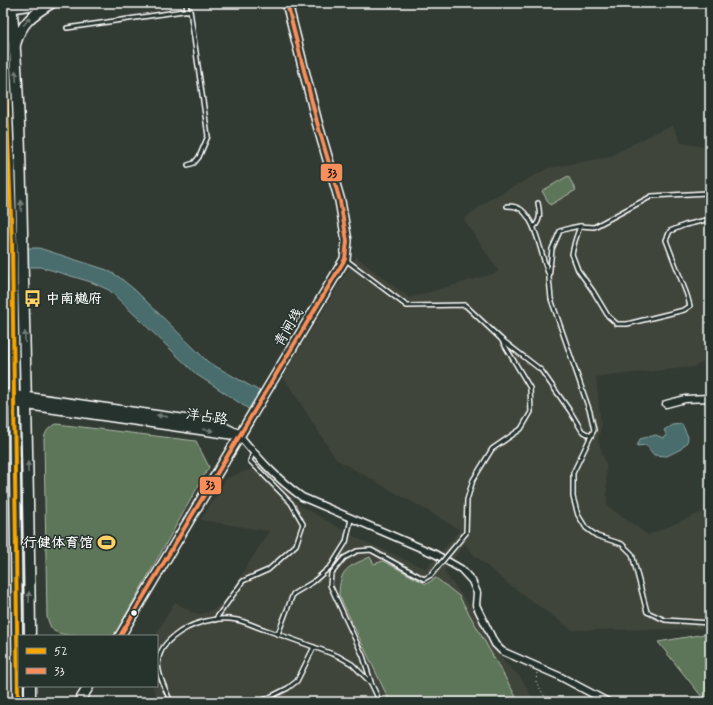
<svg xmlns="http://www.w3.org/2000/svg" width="713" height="705" viewBox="0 0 713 705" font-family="Mynerve,'LXGW WenKai TC',sans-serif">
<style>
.built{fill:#41453a}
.green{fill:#5d7458;stroke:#aebaac}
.water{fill:#486c6c;stroke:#91a7a7}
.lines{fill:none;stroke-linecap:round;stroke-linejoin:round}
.service-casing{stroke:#fff;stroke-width:6}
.minor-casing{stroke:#fff;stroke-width:9}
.secondary-casing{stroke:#fff;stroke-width:12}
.primary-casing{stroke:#fff;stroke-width:13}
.path{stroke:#fff;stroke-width:1;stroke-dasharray:1 3;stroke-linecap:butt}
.service{stroke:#26332d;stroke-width:3}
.minor{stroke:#26332d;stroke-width:6}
.secondary{stroke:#26332d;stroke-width:9}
.primary{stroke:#26332d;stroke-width:10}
.service-bridge-casing{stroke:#fff;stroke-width:6;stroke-linecap:butt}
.service-bridge{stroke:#26332d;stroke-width:3}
.bus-1-casing{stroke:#26332d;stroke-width:7}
.bus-2-casing{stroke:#26332d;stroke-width:7}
.bus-1{stroke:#f7a600;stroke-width:4}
.bus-2{stroke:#fa8e5a;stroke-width:4}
.oneway{fill:#727a76}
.bus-dot{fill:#fff;stroke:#26332d;stroke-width:1.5}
.labels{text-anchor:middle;stroke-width:3;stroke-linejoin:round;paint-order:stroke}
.poi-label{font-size:14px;font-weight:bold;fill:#fff;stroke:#26332d;text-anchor:start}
.street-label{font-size:14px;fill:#fff;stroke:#26332d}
.line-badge{stroke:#26332d;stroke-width:1.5}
.pale-badge-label{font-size:11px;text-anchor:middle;font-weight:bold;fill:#111}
</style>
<rect width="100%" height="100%" fill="#323b33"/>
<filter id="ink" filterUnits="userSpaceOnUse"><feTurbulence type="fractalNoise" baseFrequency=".025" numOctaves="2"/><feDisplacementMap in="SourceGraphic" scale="8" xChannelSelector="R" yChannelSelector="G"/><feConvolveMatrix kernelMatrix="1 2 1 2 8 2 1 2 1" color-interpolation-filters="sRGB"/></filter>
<g filter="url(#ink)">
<!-- built -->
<path class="built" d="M 673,125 L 681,143 L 710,148 L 710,358 L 693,367 L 596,377 L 601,426 L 598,440 L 606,465 L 607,506 L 648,535 L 710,509 L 710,627 L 699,629 L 572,630 L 506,582 L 474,555 L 465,544 L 444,572 L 471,607 L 503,661 L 521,678 L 535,702 L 159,702 L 152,686 L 157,686 L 157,636 L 155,636 L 175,602 L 193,613 L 202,614 L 215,609 L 228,596 L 269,531 L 201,520 L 227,478 L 260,466 L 301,506 L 357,538 L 426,569 L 460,530 L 430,512 L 336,459 L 283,376 L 356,257 L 409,298 L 499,272 L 464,219 L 490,199 L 549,168 L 609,157 L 654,133 Z"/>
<!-- green -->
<g class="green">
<path d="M 568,176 L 576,190 L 550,205 L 542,191 Z"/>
<path d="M 57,424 L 196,441 L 209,467 L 114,636 C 100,636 65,638 54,631 C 50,628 49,622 47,617 L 44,439 C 46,430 49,427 57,424 Z"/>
<path d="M 370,557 L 374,564 L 383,561 L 426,584 L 436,578 L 459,596 L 519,702 L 390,702 L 339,595 C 340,568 348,567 370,557 Z"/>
<path d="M 710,633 L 710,702 L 706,702 L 658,642 Z"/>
</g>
<!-- water -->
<g class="water">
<path d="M 3,248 L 39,248 L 107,270 L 119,277 L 135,290 L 208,362 L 261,392 L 250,410 L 213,385 L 197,375 L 109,290 L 91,282 L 41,267 L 3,267 Z"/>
<path d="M 682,424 L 688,437 L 687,442 L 681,449 L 667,456 L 654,455 L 646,445 L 637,446 L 640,439 L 656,435 L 663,438 L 667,436 L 664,430 L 672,425 Z"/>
</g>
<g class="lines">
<defs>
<g id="service">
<path d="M 186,3 L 187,11"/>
<path d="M 67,28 L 190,10 L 208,136 L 199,157 L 194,163 L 188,165"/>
<path d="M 507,206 C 510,206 513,206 516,207 C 536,213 541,258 549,275"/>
<path d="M 580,226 L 575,241 L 572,254 L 578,270 L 593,291 L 608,316 L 617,324 L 627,324 L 684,310 L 690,306 L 687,295 L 666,240 L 670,231 L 685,225 L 710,219"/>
<path d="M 534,227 C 541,220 540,213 538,203"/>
<path d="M 346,260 L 407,306 L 465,305 L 501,339 L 530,388 L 531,412 L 521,429 L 492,449 L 473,480 L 467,500 L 466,533"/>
<path d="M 501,339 L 541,370 L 570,411 L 582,431 L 591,436 L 594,430 L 590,412 L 551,299 L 549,278 L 552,249 L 560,231 L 570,228 L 580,226 L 594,227 L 652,196 L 707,193"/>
<path d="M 591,436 L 573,473 L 573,497 L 578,515 L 586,528 L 597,536 L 622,544 L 632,554 L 647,612 L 665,620 L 710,623"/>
<path d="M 215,620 L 243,581 L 268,570 L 296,545 L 303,524 L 291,503 L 250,461 L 253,453"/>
<path d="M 278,634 L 293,594 L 313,582 L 331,566 L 346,542 L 351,519"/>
<path d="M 371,682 L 363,656 L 330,585 L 331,574 L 344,558 L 357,551 L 371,550 L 424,579 L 431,575"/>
<path d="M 171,702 C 160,678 148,657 173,637 C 190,623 215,616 237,620 C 247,622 256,627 266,630 C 290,638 314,647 338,656 L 352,664 L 371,683 L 380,702"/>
<path d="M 260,702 L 288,688 L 297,681 L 314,647"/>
</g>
<g id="minor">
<path d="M 666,404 L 685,399 L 710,398"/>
<path d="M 239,435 C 259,459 277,479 302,497 L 435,554 L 461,569 L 472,581 L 477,593 L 476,605 L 495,644 L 502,651 L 559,676 L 608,702"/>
</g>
<g id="secondary">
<path d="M 4,9 L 47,3"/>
<path d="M 15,46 C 22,22 32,15 52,3"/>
<path d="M 3,394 L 217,424 L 239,435"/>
<path d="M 3,401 L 231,434"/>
<path d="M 120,636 L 345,259 L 347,241 L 340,201 L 317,122 L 287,3"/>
<path d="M 79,702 L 89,686"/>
</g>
<g id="primary">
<path d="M 3,3 L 12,245 L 18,702"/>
<path d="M 11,3 C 20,95 21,188 23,280 C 26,398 29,517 30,636"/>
<path d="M 30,686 L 30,702"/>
</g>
</defs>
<!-- service casing -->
<use href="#service" class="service-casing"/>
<!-- minor casing -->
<use href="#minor" class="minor-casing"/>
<!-- secondary casing -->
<use href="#secondary" class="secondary-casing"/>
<!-- primary casing -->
<use href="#primary" class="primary-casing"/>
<!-- path -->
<path class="path" d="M 537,673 L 536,682 L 548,702"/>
<!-- service -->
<use href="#service" class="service"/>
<!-- minor -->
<use href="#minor" class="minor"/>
<!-- secondary -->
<use href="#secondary" class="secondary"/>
<!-- primary -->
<use href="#primary" class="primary"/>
<defs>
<path id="service-bridge" d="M 431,575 L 466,533"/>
</defs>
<!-- service-bridge casing -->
<use href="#service-bridge" class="service-bridge-casing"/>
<!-- service-bridge -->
<use href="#service-bridge" class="service-bridge"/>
<defs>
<path id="bus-1" d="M 3,3 L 12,245 L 18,702"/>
<path id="bus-2" d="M 120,636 L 345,259 L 347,241 L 340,201 L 317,122 L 287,3"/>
</defs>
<!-- bus-1 casing -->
<use href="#bus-1" class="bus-1-casing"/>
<!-- bus-2 casing -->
<use href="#bus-2" class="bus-2-casing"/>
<!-- bus-1 -->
<use href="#bus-1" class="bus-1"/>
<!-- bus-2 -->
<use href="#bus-2" class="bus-2"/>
</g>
<!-- one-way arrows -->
<defs><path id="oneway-solid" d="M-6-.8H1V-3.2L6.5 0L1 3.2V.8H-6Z"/></defs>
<g class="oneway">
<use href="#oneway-solid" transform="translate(27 21) rotate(-50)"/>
<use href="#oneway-solid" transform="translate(16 76) rotate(-92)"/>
<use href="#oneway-solid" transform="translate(21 206) rotate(-92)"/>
<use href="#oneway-solid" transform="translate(25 337) rotate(-91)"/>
<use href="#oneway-solid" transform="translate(162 416) rotate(-172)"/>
<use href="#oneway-solid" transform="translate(208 430) rotate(8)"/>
<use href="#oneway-solid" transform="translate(28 467) rotate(-91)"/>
<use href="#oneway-solid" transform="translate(29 597) rotate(-90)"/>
</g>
</g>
<!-- icons -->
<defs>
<symbol id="bus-bare" viewBox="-9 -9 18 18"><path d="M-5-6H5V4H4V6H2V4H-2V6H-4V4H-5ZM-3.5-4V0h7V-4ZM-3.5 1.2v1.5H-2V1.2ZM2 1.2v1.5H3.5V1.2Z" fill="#ffd166" stroke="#26332d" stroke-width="2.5" paint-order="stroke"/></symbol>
<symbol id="stadium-bare" viewBox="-9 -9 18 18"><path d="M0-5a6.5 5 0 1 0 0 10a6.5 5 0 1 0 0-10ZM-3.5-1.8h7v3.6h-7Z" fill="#ffd166" stroke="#26332d" stroke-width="2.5" paint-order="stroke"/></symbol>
</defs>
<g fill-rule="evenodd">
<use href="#bus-bare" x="20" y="286" width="25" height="25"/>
<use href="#stadium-bare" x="94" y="530" width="25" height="25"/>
</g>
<!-- markers -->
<circle class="bus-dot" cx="134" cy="613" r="3.5"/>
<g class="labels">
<!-- poi labels -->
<g class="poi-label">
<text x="46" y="303">中南樾府</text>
<text x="93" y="547" text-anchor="end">行健体育馆</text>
</g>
<!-- street labels -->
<g class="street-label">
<text transform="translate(288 327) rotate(-59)" y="5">青闸线</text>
<text transform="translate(207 416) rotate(8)" y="5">洋占路</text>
</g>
</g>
<g class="line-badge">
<rect x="320" y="163" width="23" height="19" rx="4" fill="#fa8e5a"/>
<rect x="199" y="476" width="23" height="19" rx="4" fill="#fa8e5a"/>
</g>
<g class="pale-badge-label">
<text x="332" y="177">33</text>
<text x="210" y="489">33</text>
</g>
<!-- margin -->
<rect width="713" height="705" fill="none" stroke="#26332d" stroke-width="16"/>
<rect x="8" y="8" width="697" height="689" fill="none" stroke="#fff" stroke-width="1.5" filter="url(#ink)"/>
<!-- legend -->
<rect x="18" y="635" width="140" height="52" fill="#26332d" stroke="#7d8581"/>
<rect x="26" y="648" width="20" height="6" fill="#f7a600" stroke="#7d8581"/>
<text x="54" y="655" font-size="12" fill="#ffffff">52</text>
<rect x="26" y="668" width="20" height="6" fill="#fa8e5a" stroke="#7d8581"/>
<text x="54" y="675" font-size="12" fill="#ffffff">33</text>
</svg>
